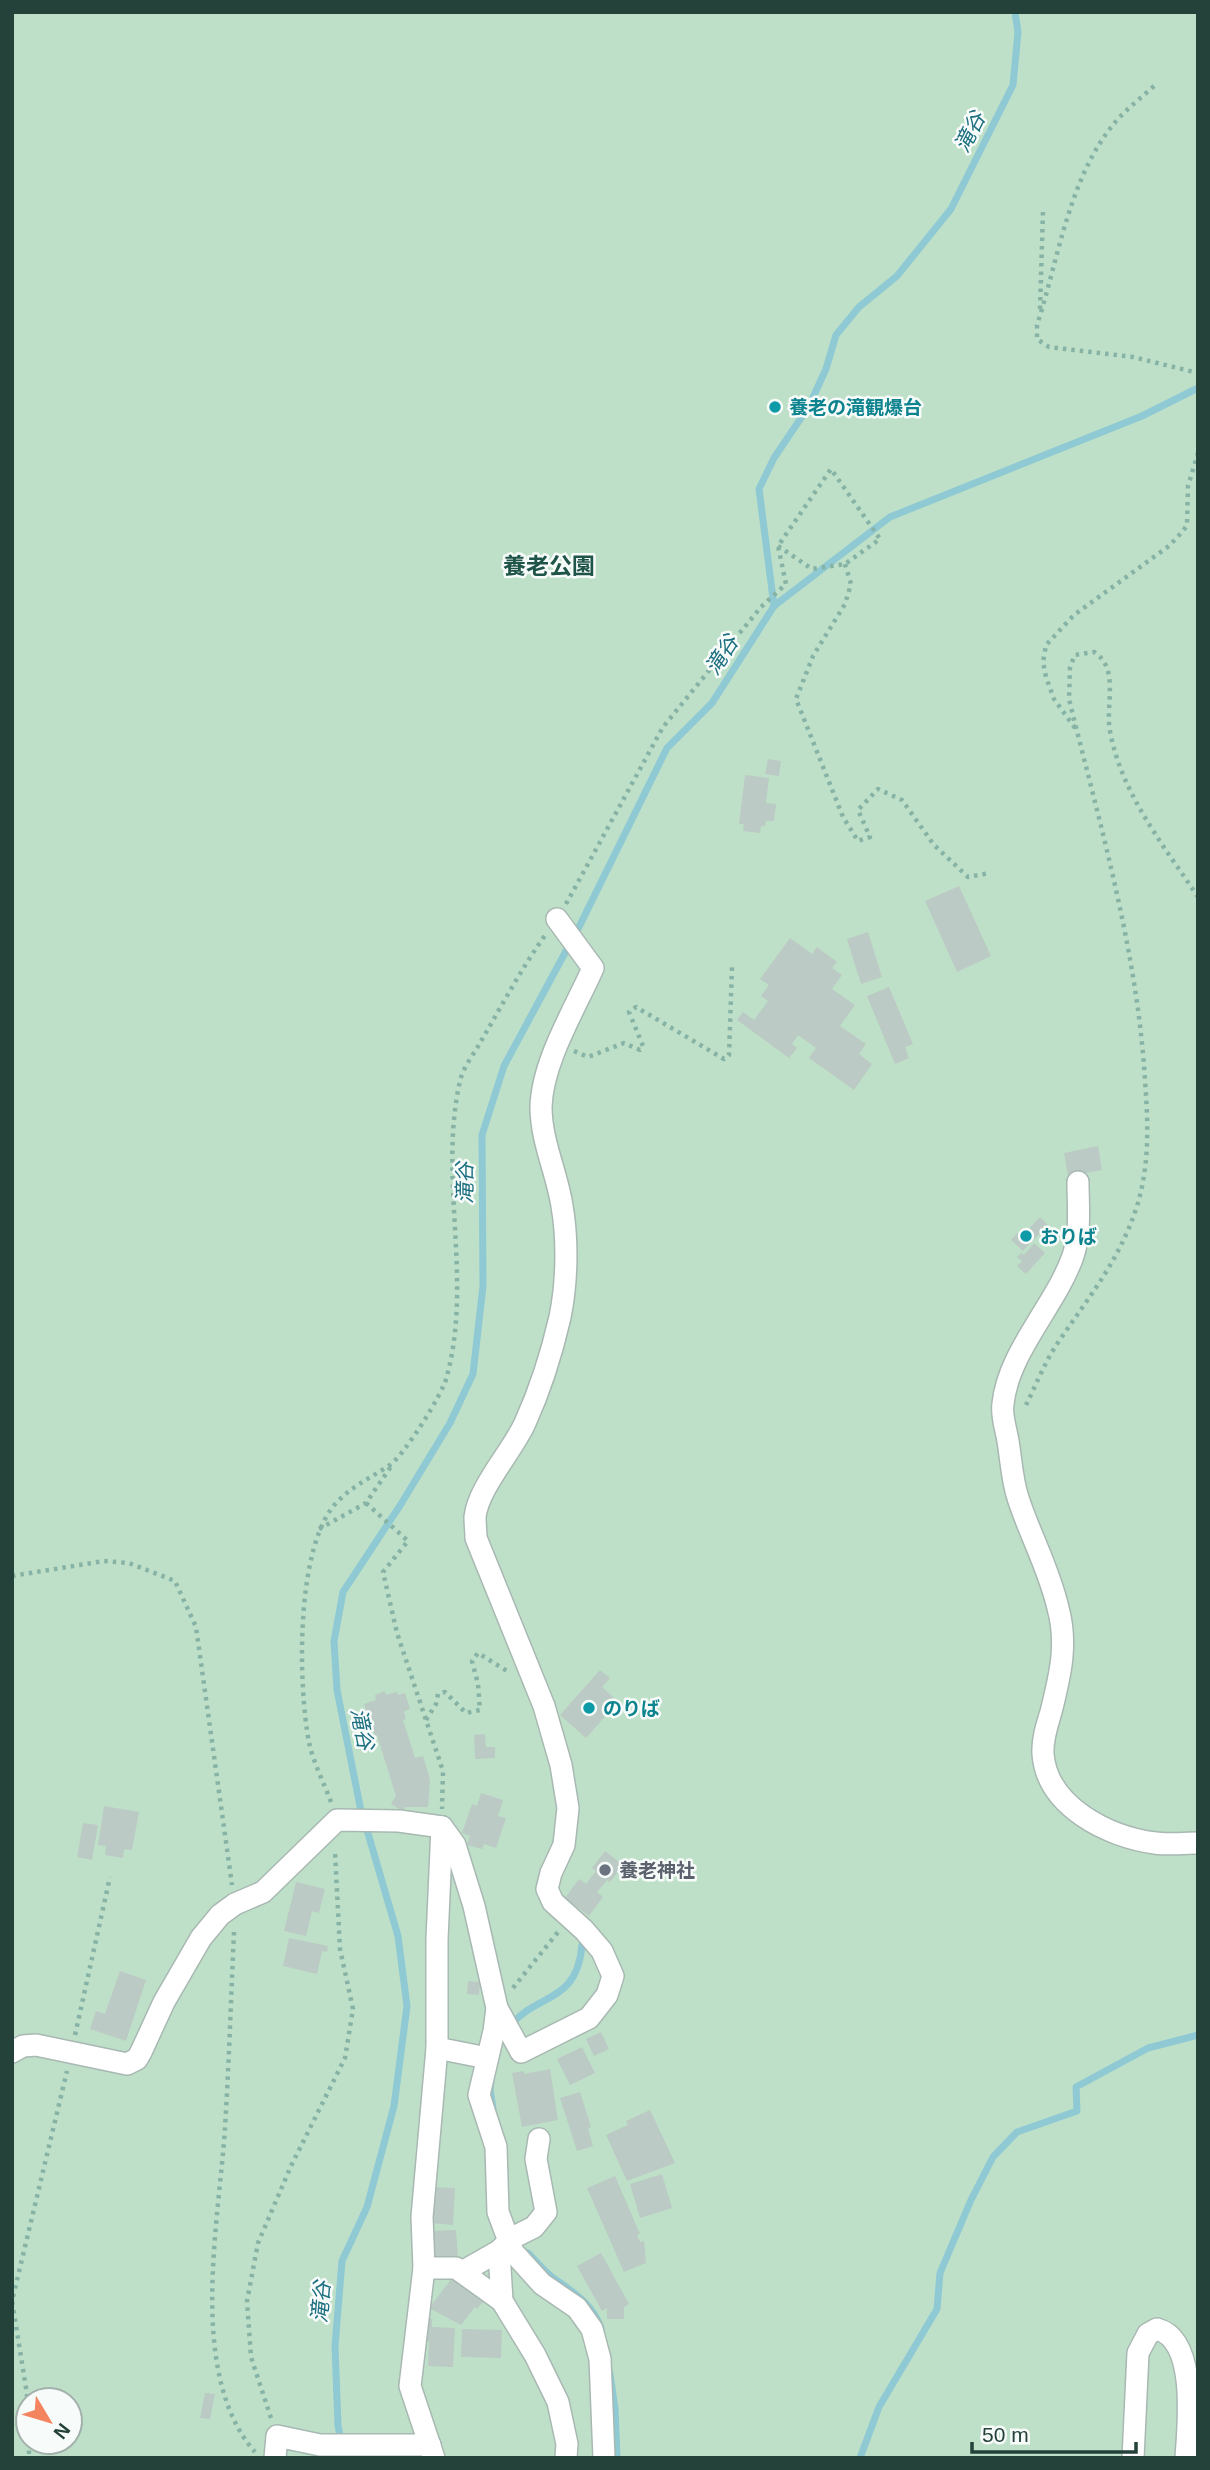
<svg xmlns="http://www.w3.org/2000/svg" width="1210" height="2470" viewBox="0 0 1210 2470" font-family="Helvetica,'Noto Sans JP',sans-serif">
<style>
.green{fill:#bfe0c8;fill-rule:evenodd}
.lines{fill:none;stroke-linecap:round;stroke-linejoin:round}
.stream{stroke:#8ec9d4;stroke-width:7}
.building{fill:#bbcac4}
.minor-casing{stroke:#a8b8b2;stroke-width:24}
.path{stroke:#86b3a5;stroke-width:4.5;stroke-dasharray:3.5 5;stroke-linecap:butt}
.minor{stroke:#fff;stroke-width:21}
.culture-dot{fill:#0f9aa8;stroke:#f7fbf9;stroke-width:2.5}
.worship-dot{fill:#6b7280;stroke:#f7fbf9;stroke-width:2.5}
.labels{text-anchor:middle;stroke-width:5;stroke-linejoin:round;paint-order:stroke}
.culture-label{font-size:19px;font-weight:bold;fill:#0d838f;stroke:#f7fbf9;text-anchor:start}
.worship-label{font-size:19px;font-weight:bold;fill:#5b616d;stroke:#f7fbf9;text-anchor:start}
.water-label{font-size:21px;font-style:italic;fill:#1c6f80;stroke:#f7fbf9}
.quarter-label{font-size:23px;font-weight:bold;fill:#1f5548;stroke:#f7fbf9}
</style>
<rect width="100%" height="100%" fill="#e6efeb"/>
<!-- green -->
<path class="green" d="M 12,12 L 1198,12 L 1198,2458 L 12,2458 ZM 28,2400 L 70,2400 L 70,2442 L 28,2442 Z"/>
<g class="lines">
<!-- stream -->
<g class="stream">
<path d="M 774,606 L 890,517 L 1142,416 L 1198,388"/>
<path d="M 510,2026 C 538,1992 577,2004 582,1945"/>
<path d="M 491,2083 L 490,2089 L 493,2109"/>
<path d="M 528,2253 C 536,2261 543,2270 552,2277 C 573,2292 592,2303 601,2328"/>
<path d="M 610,2374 L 615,2409 L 617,2458"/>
<path d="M 345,2458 L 338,2426 L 335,2346 L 342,2261 L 367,2207 L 394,2106 L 407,2006 L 398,1936 L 360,1806 L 337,1690 L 334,1641 L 343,1592 L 401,1504 L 450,1423 L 473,1374 L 483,1286 L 482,1135 L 504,1066 L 580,925 L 667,748 L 712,703 L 774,606 L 759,489 L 774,458 L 809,406 L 826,369 L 836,335 L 859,307 L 897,276 L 951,209 L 1013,85 L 1018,32 L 1015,12"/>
<path d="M 860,2458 L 879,2407 L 937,2309 L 940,2273 L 971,2200 L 993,2157 L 1017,2132 L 1077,2111 L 1076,2087 L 1148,2048 L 1198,2035"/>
</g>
</g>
<!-- building -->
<g class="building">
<path d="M 768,759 L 781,761 L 779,776 L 765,774 Z"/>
<path d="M 745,775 L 769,778 L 766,803 L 776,804 L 774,821 L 766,821 L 765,826 L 761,826 L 760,833 L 743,831 L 744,824 L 739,824 Z"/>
<path d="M 959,886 L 991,956 L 957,972 L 925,901 Z"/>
<path d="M 868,932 L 882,977 L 861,984 L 847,939 Z"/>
<path d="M 790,938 L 812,954 L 817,947 L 837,962 L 832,968 L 842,975 L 832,989 L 855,1005 L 840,1026 L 866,1044 L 859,1054 L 872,1064 L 854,1090 L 809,1058 L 816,1048 L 798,1035 L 792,1044 L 797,1048 L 789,1058 L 737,1020 L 743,1012 L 754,1020 L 768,1001 L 761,996 L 769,985 L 760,979 Z"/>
<path d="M 889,987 L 913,1044 L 905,1047 L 909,1058 L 895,1064 L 867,996 Z"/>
<path d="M 1098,1146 L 1102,1170 L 1068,1176 L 1064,1153 Z"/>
<path d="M 1040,1217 L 1048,1225 L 1023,1251 L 1011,1240 L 1022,1228 L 1026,1232 Z"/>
<path d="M 1034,1243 L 1045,1253 L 1026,1274 L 1017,1266 L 1022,1261 L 1017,1257 L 1021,1253 L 1024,1255 Z"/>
<path d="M 600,1670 L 610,1678 L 602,1687 L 618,1702 L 586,1738 L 560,1715 Z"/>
<path d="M 385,1691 L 386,1695 L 397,1692 L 398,1695 L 405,1693 L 410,1709 L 404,1711 L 406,1719 L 403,1720 L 415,1758 L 423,1756 L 430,1780 L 428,1807 L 405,1807 L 402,1811 L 391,1804 L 396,1796 L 377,1735 L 375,1735 L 372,1726 L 365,1729 L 361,1715 L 367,1713 L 364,1704 L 376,1700 L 375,1695 Z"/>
<path d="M 485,1734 L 486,1747 L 495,1747 L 495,1758 L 475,1759 L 474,1735 Z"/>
<path d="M 481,1793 L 503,1800 L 498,1816 L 506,1818 L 496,1848 L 484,1844 L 482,1849 L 467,1845 L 470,1836 L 462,1833 L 472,1804 L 477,1806 Z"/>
<path d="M 104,1806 L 139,1812 L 132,1850 L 124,1849 L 123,1858 L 105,1855 L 106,1846 L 98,1845 Z"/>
<path d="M 83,1823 L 98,1825 L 92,1860 L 77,1857 Z"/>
<path d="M 605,1851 L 623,1865 L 610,1882 L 607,1880 L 597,1892 L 603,1897 L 589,1916 L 565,1898 L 579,1879 L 586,1884 L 596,1871 L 592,1868 Z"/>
<path d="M 296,1882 L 325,1889 L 319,1913 L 312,1911 L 306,1936 L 284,1931 Z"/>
<path d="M 289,1938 L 328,1946 L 327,1952 L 322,1951 L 317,1974 L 283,1966 Z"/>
<path d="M 120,1971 L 146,1980 L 126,2041 L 90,2029 L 96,2011 L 105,2014 Z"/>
<path d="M 468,1981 L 480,1982 L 479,1995 L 467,1994 Z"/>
<path d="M 601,2032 L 609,2049 L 594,2056 L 586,2039 Z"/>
<path d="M 582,2047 L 595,2073 L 570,2085 L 557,2059 Z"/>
<path d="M 550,2069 L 558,2120 L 522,2127 L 512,2073 L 524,2071 L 524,2074 Z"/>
<path d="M 580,2092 L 591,2127 L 588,2128 L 593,2146 L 577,2151 L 560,2098 Z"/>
<path d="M 650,2110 L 675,2163 L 627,2181 L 606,2135 L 628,2125 L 626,2121 Z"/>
<path d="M 662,2174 L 672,2208 L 640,2218 L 630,2184 Z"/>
<path d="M 615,2176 L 640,2234 L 637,2235 L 640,2242 L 644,2241 L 646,2263 L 624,2272 L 587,2188 Z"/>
<path d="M 431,2187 L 455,2188 L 453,2225 L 429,2223 Z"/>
<path d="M 456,2230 L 458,2258 L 432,2260 L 430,2231 Z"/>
<path d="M 601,2253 L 629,2304 L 624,2307 L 624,2319 L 607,2319 L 607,2308 L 602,2311 L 577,2266 Z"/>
<path d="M 453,2277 L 484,2301 L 477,2309 L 475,2307 L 461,2325 L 429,2308 Z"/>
<path d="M 426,2319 L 432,2319 L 432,2327 L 455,2328 L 453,2367 L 428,2366 L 429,2341 L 425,2341 Z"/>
<path d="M 462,2329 L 502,2330 L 501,2358 L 461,2357 Z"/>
<path d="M 205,2393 L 215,2394 L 210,2419 L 200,2418 Z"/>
</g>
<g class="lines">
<defs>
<g id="minor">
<path d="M 1078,1182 C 1078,1205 1081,1233 1073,1256 C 1056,1305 1008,1352 1003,1404 C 1001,1415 1006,1429 1008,1441 C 1011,1459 1012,1480 1018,1498 C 1030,1535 1049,1569 1058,1608 C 1068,1644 1060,1676 1051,1712 C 1047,1725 1042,1740 1043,1754 C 1047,1807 1109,1837 1155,1843 C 1169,1845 1184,1843 1198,1843"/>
<path d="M 497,2008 L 521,2052 L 589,2018 L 607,1995 L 613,1976 L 602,1951 L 584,1930 L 553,1902 L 547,1889 L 551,1873 L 564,1845 L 568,1808 L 561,1765 L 544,1706 L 476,1538 C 476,1531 475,1524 475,1517 C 478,1488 513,1450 525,1423 C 540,1390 552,1352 560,1317 C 567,1283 568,1240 562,1206 C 557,1173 541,1141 541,1107 C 542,1062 575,1009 593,968 L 557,919"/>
<path d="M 437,2048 L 487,2058"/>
<path d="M 12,2052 L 23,2046 L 36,2045 L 127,2064 L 137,2059 L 141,2052 L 164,2002 L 201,1938 L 220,1915 L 235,1904 L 263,1892 L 337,1820 L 399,1821 L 442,1827 L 455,1845 L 474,1906 L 497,2008 L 494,2031 L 479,2095 L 496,2147 L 498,2212 L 513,2252 L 542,2284 L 577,2308 L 592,2329 L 600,2359 L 604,2458"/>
<path d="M 539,2139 L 536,2159 L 546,2212 L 534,2227 L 512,2238 L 499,2251 L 502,2301 L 535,2355 L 558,2402 L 567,2444 L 566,2458"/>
<path d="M 424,2268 L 456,2268 L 502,2301"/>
<path d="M 462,2272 L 499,2251"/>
<path d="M 275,2458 L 277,2436 L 320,2445 L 430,2445"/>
<path d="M 434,2458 L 410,2386 L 424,2268 L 422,2217 L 437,2048 L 437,1939 L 442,1827"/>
<path d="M 1133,2458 L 1138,2353 L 1148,2334 L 1157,2329 C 1198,2340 1188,2426 1186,2458"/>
</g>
</defs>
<!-- minor casing -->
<use href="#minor" class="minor-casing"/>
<!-- path -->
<g class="path">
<path d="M 1154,86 C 1142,97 1129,107 1118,119 C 1069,174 1059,258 1037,325 L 1037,339 L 1049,347 L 1133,357 L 1198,373"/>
<path d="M 1040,309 L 1043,211"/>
<path d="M 845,564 L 851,584 L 845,604 L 813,656 L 796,699 L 843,817 L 858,841 L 870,837 L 858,810 L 878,789 L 902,800 L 934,845 L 968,877 L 990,873"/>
<path d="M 1075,728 L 1054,699 L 1046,677 L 1043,662 L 1046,645 L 1074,615 L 1169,546 L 1183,531 L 1187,525 L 1188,486 L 1198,453"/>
<path d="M 566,904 L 663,727 L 761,607 L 786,584 L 778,546 L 831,469 L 880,539 L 845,564 L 812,569 L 778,546"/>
<path d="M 574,1051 L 588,1057 L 624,1043 L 640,1050 L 643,1046 L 629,1012 L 636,1007 L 724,1059 L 729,1055 L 732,967"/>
<path d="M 1026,1405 C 1036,1385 1045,1362 1057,1344 C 1088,1298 1120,1260 1137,1206 C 1150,1164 1148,1123 1145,1080 C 1137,950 1100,825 1069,699 L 1070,667 L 1075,655 L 1094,652 C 1120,668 1105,705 1110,731 C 1121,793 1164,846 1198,897"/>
<path d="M 366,1503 L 408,1541 L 383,1572 L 397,1633 L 443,1771 L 442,1809"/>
<path d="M 319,1529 L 366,1503 L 392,1465"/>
<path d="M 12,1576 L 104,1561 L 129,1563 L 175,1581 L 196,1627 L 232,1885"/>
<path d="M 426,1720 L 436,1704 L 438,1694 L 445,1692 L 466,1713 L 480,1710 L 478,1684 L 472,1661 L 478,1653 L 507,1671"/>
<path d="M 331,1802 C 324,1783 313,1762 309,1742 C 298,1686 295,1543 338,1501 C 354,1485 372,1477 390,1465 C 404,1455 443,1394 447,1376 C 473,1279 438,1178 460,1081 C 463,1068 473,1055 480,1043 C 501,1007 521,969 546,934"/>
<path d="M 234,1932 C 231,1997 229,2063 225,2128 C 219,2222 187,2375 255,2452"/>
<path d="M 513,1988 L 558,1932"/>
<path d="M 75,2035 L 110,1877"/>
<path d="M 271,2418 L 251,2357 L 247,2301 L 258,2243 L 291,2166 L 345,2058 L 353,2009 L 340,1949 L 335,1852"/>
<path d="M 28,2423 L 27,2394 L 12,2301 L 67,2071"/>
<path d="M 29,2442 L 29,2458"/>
</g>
<!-- minor -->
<use href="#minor" class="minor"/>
</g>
<!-- markers -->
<g class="culture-dot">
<circle cx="775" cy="407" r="7"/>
<circle cx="1026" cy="1236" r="7"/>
<circle cx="589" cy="1708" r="7"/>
</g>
<circle class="worship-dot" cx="605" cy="1870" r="7"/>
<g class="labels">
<!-- culture labels -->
<g class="culture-label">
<text x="789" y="414">養老の滝観爆台</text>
<text x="1040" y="1243">おりば</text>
<text x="603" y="1715">のりば</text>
</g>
<!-- worship labels -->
<g class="worship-label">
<text x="619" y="1877">養老神社</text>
</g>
<!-- water labels -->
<g class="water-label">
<text transform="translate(970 132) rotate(-63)" y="7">滝谷</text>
<text transform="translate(722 655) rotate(-57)" y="7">滝谷</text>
<text transform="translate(465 1183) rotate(-90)" y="7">滝谷</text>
<text transform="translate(362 1729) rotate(79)" y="7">滝谷</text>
<text transform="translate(321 2302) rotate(-85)" y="7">滝谷</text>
</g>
<!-- quarter labels -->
<g class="quarter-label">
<text x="549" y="574">養老公園</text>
</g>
</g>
<!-- border -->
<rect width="1210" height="2470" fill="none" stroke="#24423a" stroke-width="28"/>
<!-- north arrow -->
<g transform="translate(49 2421) rotate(128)"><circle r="33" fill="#f7fbf9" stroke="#a3b1ad" stroke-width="2"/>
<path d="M0-5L12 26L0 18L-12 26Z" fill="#f4845f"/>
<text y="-10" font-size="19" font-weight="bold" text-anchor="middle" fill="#24423a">N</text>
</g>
<!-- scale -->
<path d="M972 2442v10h164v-10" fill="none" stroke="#24423a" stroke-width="3.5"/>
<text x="982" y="2442" font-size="21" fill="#24423a" stroke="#f7fbf9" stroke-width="5" paint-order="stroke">50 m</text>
</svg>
